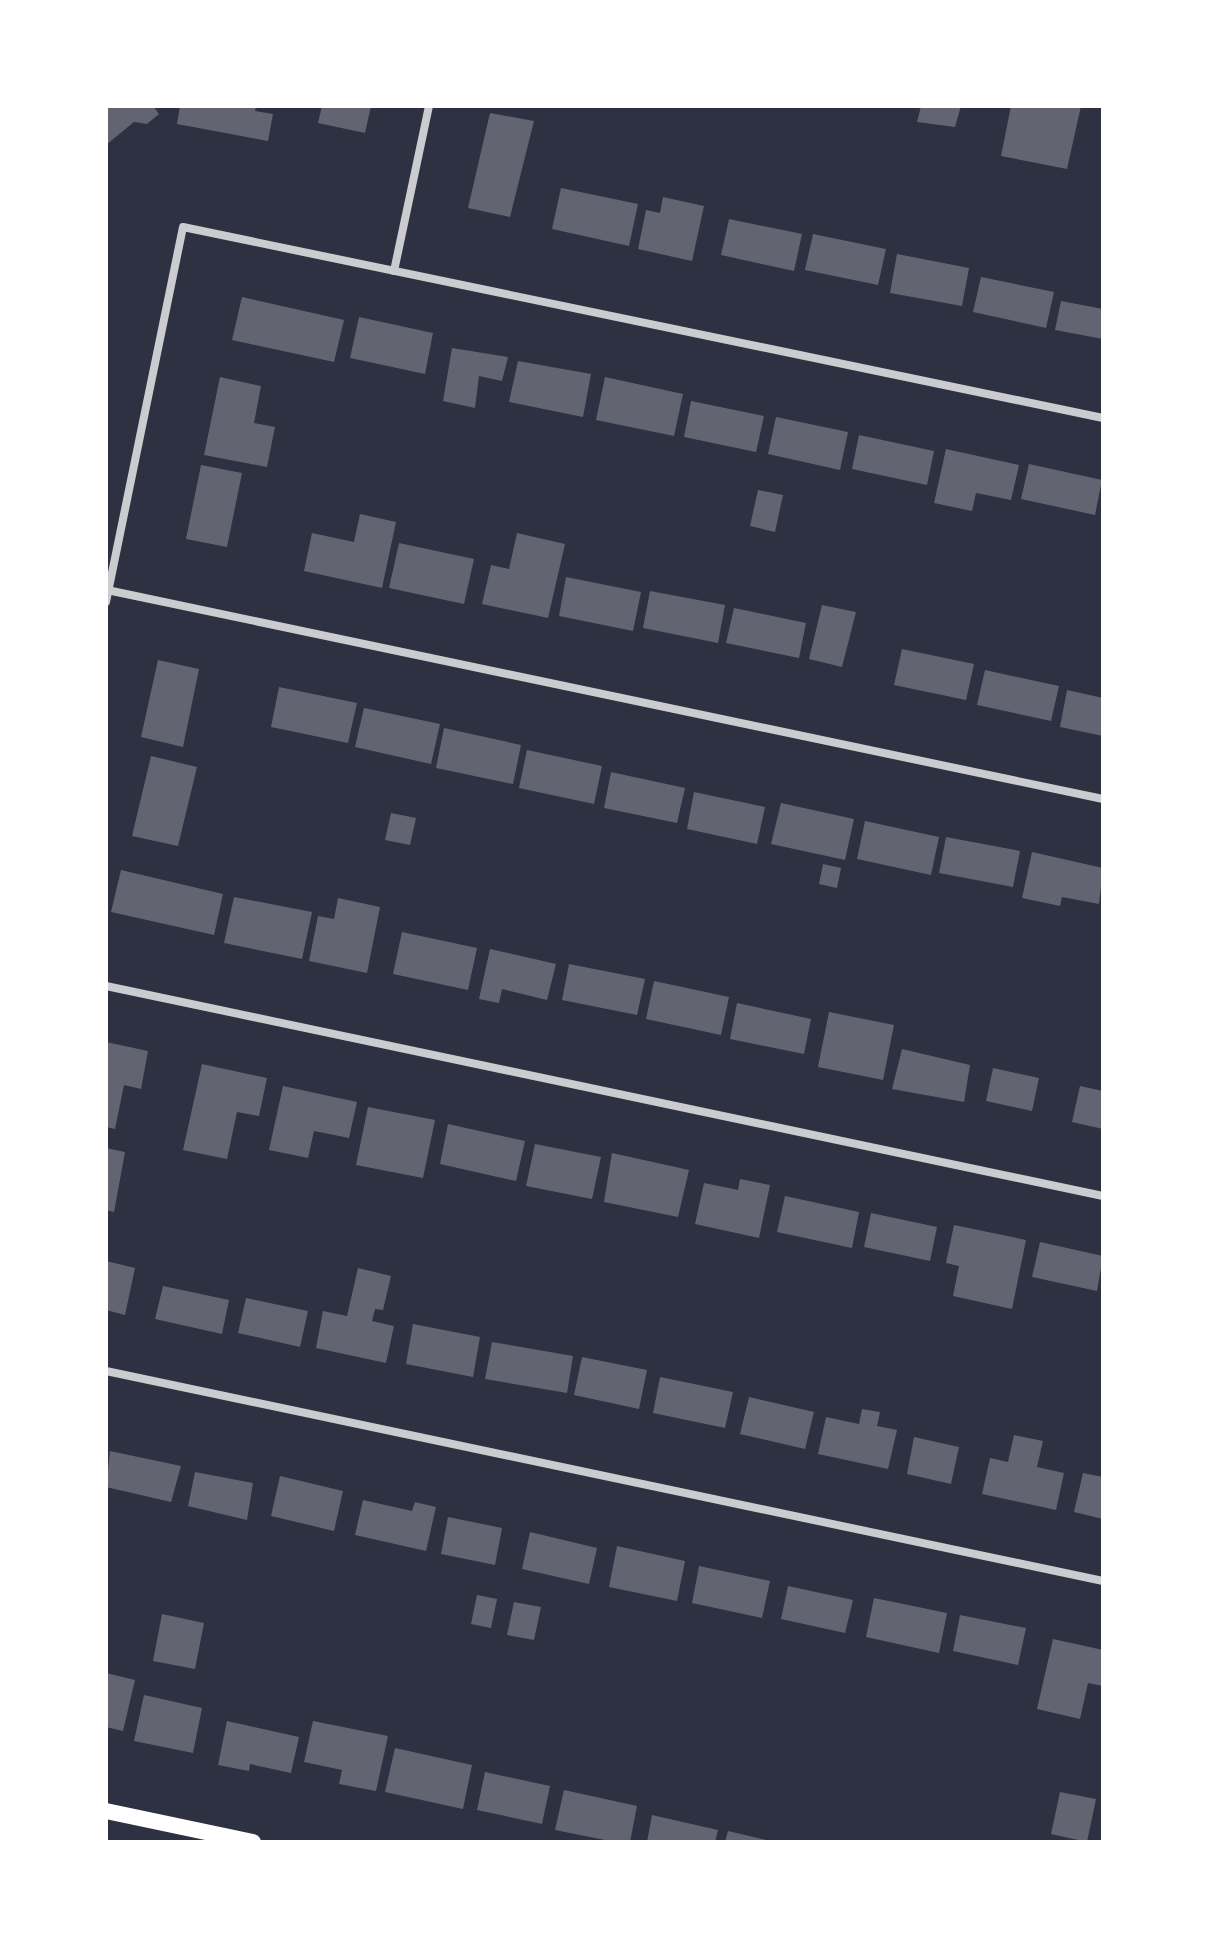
<svg xmlns="http://www.w3.org/2000/svg" width="1209" height="1948" viewBox="0 0 1209 1948" font-family="'Noto Sans',sans-serif">
<style>
.building{fill:#626471}
.lines{fill:none;stroke-linecap:round;stroke-linejoin:round}
.minor{stroke:#caccd0;stroke-width:8}
.secondary{stroke:#fff;stroke-width:16}
</style>
<rect width="100%" height="100%" fill="#2d3142"/>
<!-- building -->
<g class="building">
<path d="M 106,106 L 153,106 L 159,114 L 147,124 L 134,122 L 106,145 Z"/>
<path d="M 180,106 L 256,106 L 255,111 L 273,114 L 268,141 L 177,124 Z"/>
<path d="M 322,106 L 371,106 L 365,133 L 318,123 Z"/>
<path d="M 921,106 L 961,106 L 955,127 L 917,122 Z"/>
<path d="M 1011,106 L 1081,106 L 1067,169 L 1001,156 Z"/>
<path d="M 490,113 L 534,121 L 510,217 L 468,208 Z"/>
<path d="M 561,188 L 638,204 L 629,246 L 552,229 Z"/>
<path d="M 663,197 L 704,206 L 692,261 L 638,249 L 646,210 L 660,213 Z"/>
<path d="M 729,219 L 802,234 L 794,271 L 721,255 Z"/>
<path d="M 813,234 L 886,249 L 878,285 L 805,270 Z"/>
<path d="M 897,254 L 969,268 L 962,306 L 890,293 Z"/>
<path d="M 981,277 L 1054,292 L 1046,328 L 973,312 Z"/>
<path d="M 242,297 L 344,320 L 334,362 L 232,340 Z"/>
<path d="M 1061,301 L 1103,309 L 1103,339 L 1055,330 Z"/>
<path d="M 359,317 L 433,333 L 425,374 L 350,358 Z"/>
<path d="M 452,348 L 508,357 L 502,381 L 479,376 L 475,408 L 443,401 Z"/>
<path d="M 518,361 L 591,374 L 583,417 L 509,402 Z"/>
<path d="M 220,377 L 261,386 L 254,423 L 275,427 L 267,467 L 204,455 Z"/>
<path d="M 605,377 L 683,394 L 674,436 L 596,420 Z"/>
<path d="M 691,401 L 764,416 L 756,452 L 684,437 Z"/>
<path d="M 776,417 L 848,432 L 840,470 L 768,454 Z"/>
<path d="M 859,435 L 934,451 L 927,485 L 852,469 Z"/>
<path d="M 946,449 L 1019,465 L 1011,500 L 976,493 L 972,511 L 934,503 Z"/>
<path d="M 1029,464 L 1102,480 L 1095,515 L 1021,499 Z"/>
<path d="M 201,465 L 242,473 L 227,547 L 186,539 Z"/>
<path d="M 758,490 L 783,495 L 775,532 L 750,526 Z"/>
<path d="M 360,514 L 396,522 L 382,588 L 304,571 L 312,533 L 354,542 Z"/>
<path d="M 517,533 L 565,544 L 548,618 L 482,604 L 491,565 L 509,569 Z"/>
<path d="M 399,543 L 474,559 L 464,604 L 389,588 Z"/>
<path d="M 566,577 L 641,592 L 633,631 L 559,616 Z"/>
<path d="M 650,591 L 725,605 L 718,643 L 643,628 Z"/>
<path d="M 822,605 L 856,612 L 842,667 L 809,659 Z"/>
<path d="M 734,608 L 806,623 L 799,658 L 726,643 Z"/>
<path d="M 902,649 L 974,664 L 966,700 L 894,685 Z"/>
<path d="M 158,660 L 199,669 L 183,747 L 141,737 Z"/>
<path d="M 985,670 L 1059,686 L 1051,721 L 977,705 Z"/>
<path d="M 279,687 L 357,703 L 348,743 L 271,727 Z"/>
<path d="M 1067,690 L 1103,698 L 1103,736 L 1060,727 Z"/>
<path d="M 364,708 L 440,724 L 431,764 L 355,747 Z"/>
<path d="M 444,728 L 521,745 L 513,784 L 436,768 Z"/>
<path d="M 527,750 L 602,766 L 594,804 L 519,788 Z"/>
<path d="M 151,756 L 197,767 L 178,846 L 132,836 Z"/>
<path d="M 611,772 L 685,788 L 677,823 L 604,808 Z"/>
<path d="M 694,792 L 765,807 L 757,844 L 687,829 Z"/>
<path d="M 781,803 L 854,819 L 845,860 L 771,844 Z"/>
<path d="M 391,813 L 416,818 L 410,845 L 385,840 Z"/>
<path d="M 865,821 L 939,837 L 931,875 L 857,859 Z"/>
<path d="M 946,837 L 1020,851 L 1013,887 L 939,873 Z"/>
<path d="M 1032,852 L 1103,868 L 1099,904 L 1062,897 L 1060,906 L 1022,898 Z"/>
<path d="M 823,864 L 841,868 L 837,888 L 819,884 Z"/>
<path d="M 121,870 L 223,894 L 214,935 L 111,912 Z"/>
<path d="M 234,897 L 312,912 L 302,959 L 224,943 Z"/>
<path d="M 338,898 L 380,907 L 367,973 L 309,961 L 318,916 L 334,919 Z"/>
<path d="M 402,932 L 477,948 L 468,990 L 393,974 Z"/>
<path d="M 490,949 L 556,964 L 547,1000 L 502,989 L 499,1003 L 479,999 Z"/>
<path d="M 569,964 L 645,979 L 637,1015 L 562,1000 Z"/>
<path d="M 654,981 L 729,997 L 721,1035 L 646,1019 Z"/>
<path d="M 737,1003 L 811,1019 L 804,1054 L 730,1039 Z"/>
<path d="M 829,1012 L 894,1025 L 883,1080 L 818,1067 Z"/>
<path d="M 106,1042 L 148,1051 L 141,1089 L 124,1085 L 115,1129 L 106,1127 Z"/>
<path d="M 902,1049 L 970,1065 L 964,1102 L 892,1089 Z"/>
<path d="M 202,1064 L 267,1078 L 259,1116 L 237,1112 L 227,1159 L 183,1150 Z"/>
<path d="M 993,1068 L 1039,1078 L 1032,1111 L 986,1101 Z"/>
<path d="M 283,1086 L 357,1102 L 349,1138 L 314,1131 L 308,1158 L 269,1150 Z"/>
<path d="M 1080,1086 L 1103,1091 L 1103,1129 L 1072,1122 Z"/>
<path d="M 368,1107 L 435,1120 L 423,1178 L 356,1165 Z"/>
<path d="M 448,1124 L 525,1141 L 516,1181 L 440,1164 Z"/>
<path d="M 535,1144 L 601,1157 L 592,1199 L 526,1186 Z"/>
<path d="M 106,1148 L 125,1152 L 114,1212 L 106,1210 Z"/>
<path d="M 612,1153 L 689,1170 L 678,1217 L 604,1202 Z"/>
<path d="M 740,1179 L 770,1185 L 759,1238 L 695,1224 L 704,1183 L 738,1190 Z"/>
<path d="M 785,1196 L 859,1212 L 852,1248 L 777,1232 Z"/>
<path d="M 871,1213 L 937,1227 L 930,1261 L 864,1247 Z"/>
<path d="M 954,1225 L 1026,1240 L 1012,1309 L 953,1296 L 959,1266 L 946,1263 Z"/>
<path d="M 1040,1242 L 1103,1256 L 1097,1291 L 1032,1277 Z"/>
<path d="M 106,1261 L 135,1268 L 125,1315 L 106,1310 Z"/>
<path d="M 358,1268 L 391,1276 L 383,1310 L 375,1309 L 372,1321 L 394,1326 L 386,1363 L 316,1348 L 323,1311 L 347,1316 Z"/>
<path d="M 163,1286 L 229,1300 L 222,1334 L 155,1319 Z"/>
<path d="M 246,1298 L 308,1311 L 300,1347 L 238,1333 Z"/>
<path d="M 413,1324 L 480,1337 L 473,1377 L 406,1364 Z"/>
<path d="M 492,1342 L 573,1356 L 567,1393 L 485,1379 Z"/>
<path d="M 582,1357 L 647,1370 L 639,1409 L 574,1395 Z"/>
<path d="M 660,1377 L 733,1392 L 725,1428 L 653,1413 Z"/>
<path d="M 749,1397 L 814,1412 L 805,1449 L 740,1434 Z"/>
<path d="M 862,1409 L 880,1412 L 877,1426 L 897,1430 L 888,1469 L 818,1454 L 826,1417 L 859,1424 Z"/>
<path d="M 1014,1435 L 1043,1441 L 1037,1467 L 1064,1473 L 1056,1510 L 982,1494 L 990,1458 L 1008,1462 Z"/>
<path d="M 914,1437 L 959,1447 L 951,1484 L 907,1474 Z"/>
<path d="M 110,1451 L 181,1466 L 171,1502 L 106,1487 Z"/>
<path d="M 195,1472 L 253,1483 L 247,1520 L 188,1506 Z"/>
<path d="M 1083,1473 L 1103,1477 L 1103,1519 L 1074,1512 Z"/>
<path d="M 280,1476 L 343,1491 L 334,1531 L 271,1516 Z"/>
<path d="M 363,1500 L 412,1511 L 415,1502 L 436,1507 L 426,1551 L 355,1535 Z"/>
<path d="M 448,1517 L 502,1528 L 495,1565 L 441,1554 Z"/>
<path d="M 530,1532 L 597,1548 L 589,1584 L 522,1569 Z"/>
<path d="M 617,1546 L 685,1561 L 677,1601 L 609,1587 Z"/>
<path d="M 699,1566 L 770,1581 L 762,1618 L 692,1603 Z"/>
<path d="M 788,1586 L 853,1600 L 845,1633 L 781,1619 Z"/>
<path d="M 477,1595 L 497,1599 L 491,1628 L 471,1624 Z"/>
<path d="M 874,1598 L 947,1613 L 939,1653 L 866,1637 Z"/>
<path d="M 514,1602 L 541,1607 L 534,1640 L 507,1635 Z"/>
<path d="M 162,1614 L 204,1623 L 195,1669 L 153,1661 Z"/>
<path d="M 960,1615 L 1026,1628 L 1018,1665 L 953,1651 Z"/>
<path d="M 1053,1639 L 1103,1650 L 1103,1686 L 1088,1683 L 1080,1719 L 1037,1709 Z"/>
<path d="M 106,1673 L 135,1680 L 123,1731 L 106,1727 Z"/>
<path d="M 144,1695 L 202,1708 L 193,1753 L 134,1741 Z"/>
<path d="M 227,1721 L 299,1737 L 291,1773 L 250,1764 L 249,1771 L 218,1765 Z"/>
<path d="M 313,1721 L 388,1736 L 376,1791 L 339,1784 L 342,1770 L 304,1762 Z"/>
<path d="M 395,1748 L 472,1765 L 463,1809 L 385,1792 Z"/>
<path d="M 485,1772 L 550,1786 L 542,1824 L 477,1810 Z"/>
<path d="M 564,1790 L 637,1806 L 630,1842 L 615,1842 L 555,1830 Z"/>
<path d="M 1060,1792 L 1096,1799 L 1087,1842 L 1051,1834 Z"/>
<path d="M 652,1815 L 718,1830 L 715,1842 L 647,1842 Z"/>
<path d="M 728,1831 L 770,1841 L 770,1842 L 725,1842 Z"/>
</g>
<g class="lines">
<!-- minor -->
<g class="minor">
<path d="M 394,271 L 429,106"/>
<path d="M 107,590 L 1103,799"/>
<path d="M 106,602 L 183,227 L 1103,418"/>
<path d="M 106,986 L 1103,1196"/>
<path d="M 106,1371 L 1103,1581"/>
</g>
<!-- secondary -->
<path class="secondary" d="M 106,1811 L 253,1842"/>
</g>
<!-- border -->
<rect width="1209" height="1948" fill="none" stroke="#ffffff" stroke-width="216"/>
</svg>
